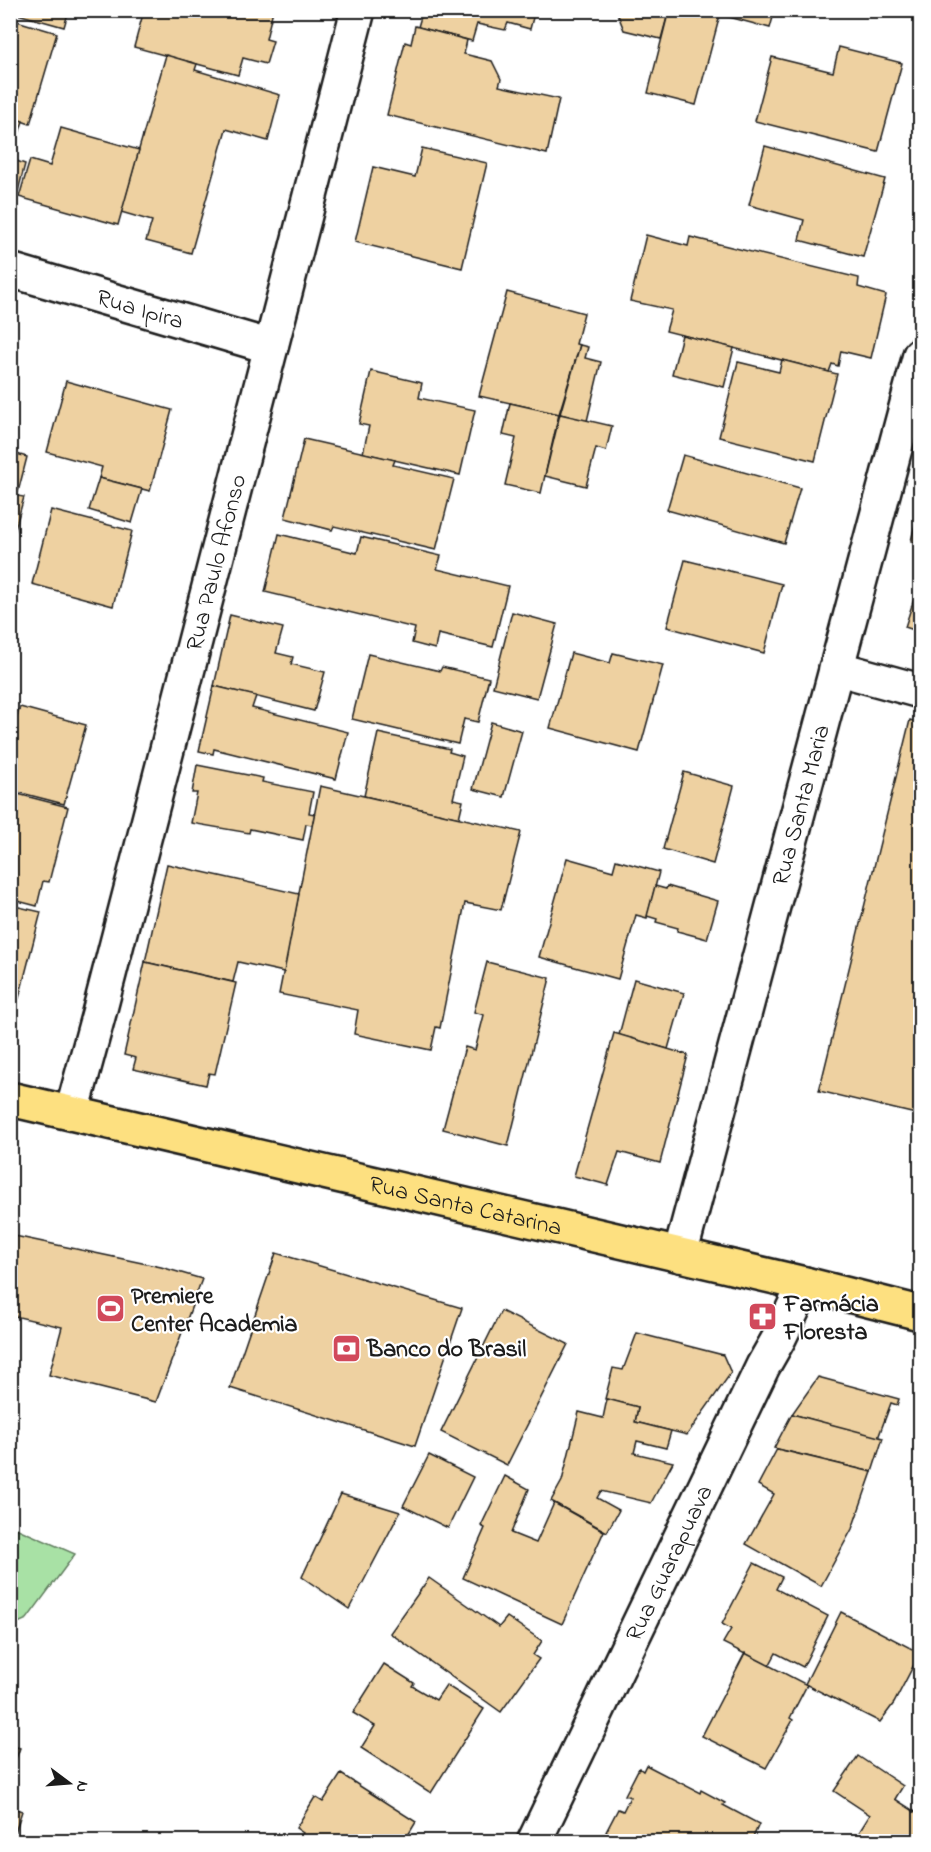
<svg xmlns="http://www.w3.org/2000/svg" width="931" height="1852" viewBox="0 0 931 1852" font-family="'Indie Flower',sans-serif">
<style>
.green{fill:#a8e1a5;stroke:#627e60;stroke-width:1.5}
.building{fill:#eed1a1;stroke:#1c1c1c;stroke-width:1.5}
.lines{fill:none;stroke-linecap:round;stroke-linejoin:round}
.street-casing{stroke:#1c1c1c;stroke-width:38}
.primary-casing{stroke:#1c1c1c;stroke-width:38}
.street{stroke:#fff;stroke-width:33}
.primary{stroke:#fde080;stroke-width:33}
.labels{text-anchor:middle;stroke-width:4.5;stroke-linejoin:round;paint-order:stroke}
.street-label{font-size:24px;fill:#1c1c1c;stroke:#fff}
.poi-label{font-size:24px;font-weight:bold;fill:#1c1c1c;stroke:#fff;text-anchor:start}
</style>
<rect width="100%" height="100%" fill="#fff"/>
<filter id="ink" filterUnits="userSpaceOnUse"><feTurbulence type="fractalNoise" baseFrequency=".0167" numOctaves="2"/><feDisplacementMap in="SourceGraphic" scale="12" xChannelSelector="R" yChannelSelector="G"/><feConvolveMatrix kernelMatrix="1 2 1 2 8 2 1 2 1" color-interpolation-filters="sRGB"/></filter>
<g filter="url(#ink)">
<!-- green -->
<path class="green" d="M 11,1526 L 75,1554 L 27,1619 L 11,1626 Z"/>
<!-- building -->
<g class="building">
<path d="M 10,10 L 69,10 L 64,27 L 10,12 Z"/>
<path d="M 144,10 L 273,10 L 266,39 L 273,41 L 266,64 L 243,58 L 238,75 L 134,47 Z"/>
<path d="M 423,10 L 535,10 L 530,29 L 508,23 L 505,30 L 477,24 L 472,41 L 418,27 Z"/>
<path d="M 669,10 L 661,39 L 624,30 L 616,10 Z"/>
<path d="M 669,10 L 703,10 L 720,15 L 696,105 L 648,93 Z"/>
<path d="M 703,10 L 775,10 L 770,28 Z"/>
<path d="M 10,19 L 57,33 L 30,124 L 10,117 Z"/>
<path d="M 415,26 L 467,40 L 464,54 L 492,61 L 501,79 L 499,86 L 559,99 L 547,154 L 387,115 L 405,42 L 411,44 Z"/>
<path d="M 839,47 L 902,63 L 878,152 L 755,121 L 772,57 L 833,72 Z"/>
<path d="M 166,55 L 197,64 L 195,70 L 280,95 L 268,141 L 226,129 L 191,253 L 146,241 L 152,221 L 121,212 Z"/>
<path d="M 10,117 L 23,121 L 11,159 L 25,164 L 17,195 L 10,193 Z"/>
<path d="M 61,128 L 139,150 L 118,225 L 19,197 L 30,160 L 50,166 Z"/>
<path d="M 765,146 L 885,179 L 863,257 L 799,240 L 804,220 L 749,205 Z"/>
<path d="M 422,148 L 487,163 L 462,268 L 355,242 L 373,167 L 415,177 Z"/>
<path d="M 646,235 L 688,246 L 690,237 L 859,278 L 858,287 L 886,295 L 871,358 L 841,351 L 838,366 L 832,364 L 829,372 L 666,331 L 672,310 L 630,301 Z"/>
<path d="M 507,292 L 584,313 L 576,344 L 580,345 L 559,414 L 479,396 Z"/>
<path d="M 682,335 L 734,348 L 724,387 L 672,374 Z"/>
<path d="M 580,345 L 588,347 L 585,358 L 601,362 L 587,421 L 560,414 Z"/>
<path d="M 782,360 L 837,374 L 815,461 L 719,437 L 738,362 L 779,372 Z"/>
<path d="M 371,371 L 422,383 L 419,398 L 475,410 L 460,475 L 363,453 L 369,426 L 359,424 Z"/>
<path d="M 66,381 L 172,410 L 150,491 L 99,478 L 102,467 L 47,452 Z"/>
<path d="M 510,403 L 559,414 L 541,493 L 505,485 L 516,438 L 503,435 Z"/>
<path d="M 560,414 L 612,426 L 606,451 L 596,448 L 586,486 L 545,476 Z"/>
<path d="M 304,439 L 395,460 L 393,465 L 454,479 L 436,550 L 334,526 L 332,530 L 285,518 Z"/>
<path d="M 10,452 L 27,457 L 17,496 L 24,497 L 10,547 Z"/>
<path d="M 683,455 L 800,488 L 784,543 L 667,510 Z"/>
<path d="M 99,478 L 142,489 L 132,523 L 89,510 Z"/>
<path d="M 920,504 L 920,544 L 911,541 Z"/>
<path d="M 51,510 L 132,531 L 113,606 L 32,584 Z"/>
<path d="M 279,534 L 357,553 L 361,537 L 441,556 L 437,569 L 508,586 L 493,647 L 438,634 L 435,649 L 412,643 L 415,628 L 265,592 Z"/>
<path d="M 685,560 L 782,584 L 764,653 L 667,627 Z"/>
<path d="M 920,580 L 920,632 L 905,627 Z"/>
<path d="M 512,612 L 557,624 L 537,698 L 493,687 Z"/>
<path d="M 230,615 L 283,628 L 276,653 L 293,657 L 291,664 L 325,672 L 314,711 L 214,686 Z"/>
<path d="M 571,653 L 610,663 L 613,653 L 663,665 L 639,752 L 550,728 Z"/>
<path d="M 368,654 L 440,671 L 442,667 L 489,678 L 478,722 L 464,719 L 458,744 L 352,719 Z"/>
<path d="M 214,686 L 256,696 L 252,708 L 348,732 L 336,779 L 214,749 L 213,754 L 199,751 Z"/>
<path d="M 20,707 L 86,725 L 64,804 L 10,790 L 10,721 L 15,722 Z"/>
<path d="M 910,720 L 920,723 L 920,1115 L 819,1091 Z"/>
<path d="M 491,722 L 522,731 L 504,797 L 473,789 Z"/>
<path d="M 378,733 L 450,749 L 449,752 L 463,756 L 453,799 L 463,801 L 459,818 L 364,796 Z"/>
<path d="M 197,765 L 263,778 L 262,782 L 313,792 L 309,813 L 315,814 L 312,825 L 306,824 L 303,840 L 250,829 L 249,833 L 191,823 L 197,793 L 192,793 Z"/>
<path d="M 684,772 L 734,786 L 713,864 L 663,849 Z"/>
<path d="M 320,786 L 521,832 L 501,910 L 465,903 L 440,1028 L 436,1027 L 431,1050 L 354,1034 L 358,1010 L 279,994 Z"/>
<path d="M 10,792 L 68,807 L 49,882 L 43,881 L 37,906 L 10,899 Z"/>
<path d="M 567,858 L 613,871 L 616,860 L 659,872 L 647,918 L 636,915 L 618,979 L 539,957 Z"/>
<path d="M 167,864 L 299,894 L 284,972 L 238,962 L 233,982 L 145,962 Z"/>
<path d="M 655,886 L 666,889 L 667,886 L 718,901 L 707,939 L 677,931 L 678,928 L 656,922 L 657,919 L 647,916 Z"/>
<path d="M 10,905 L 41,912 L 19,998 L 10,996 Z"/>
<path d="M 145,962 L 236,983 L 215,1074 L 209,1073 L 206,1085 L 133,1069 L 136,1058 L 124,1055 Z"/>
<path d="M 487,962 L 550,978 L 508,1146 L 443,1129 L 465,1047 L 475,1050 L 484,1015 L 474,1012 Z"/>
<path d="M 634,979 L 684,993 L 668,1049 L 619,1035 Z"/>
<path d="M 614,1033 L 688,1055 L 660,1163 L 619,1152 L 608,1185 L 574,1176 Z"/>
<path d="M 10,1235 L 161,1267 L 202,1279 L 156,1402 L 49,1375 L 62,1327 L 10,1315 Z"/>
<path d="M 276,1253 L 462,1308 L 415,1446 L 230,1388 Z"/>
<path d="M 501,1311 L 568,1344 L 507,1465 L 441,1432 Z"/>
<path d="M 637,1333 L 723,1355 L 731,1373 L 687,1435 L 635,1422 L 638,1407 L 605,1399 L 613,1368 L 623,1370 Z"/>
<path d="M 818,1377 L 899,1399 L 897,1405 L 891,1403 L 878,1438 L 792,1414 Z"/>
<path d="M 607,1399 L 638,1407 L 635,1422 L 671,1431 L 666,1448 L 637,1441 L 634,1453 L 673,1462 L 651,1503 L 601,1491 L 597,1498 L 619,1510 L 607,1532 L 551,1501 L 562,1481 L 579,1412 L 603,1418 Z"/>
<path d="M 792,1414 L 883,1438 L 872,1472 L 774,1448 Z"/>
<path d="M 777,1449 L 872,1472 L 852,1529 L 821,1586 L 746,1544 L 774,1494 L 758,1485 Z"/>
<path d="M 429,1455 L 473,1477 L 448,1528 L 403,1506 Z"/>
<path d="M 505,1476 L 529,1489 L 511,1533 L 536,1543 L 554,1503 L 604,1531 L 562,1624 L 463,1578 L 485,1528 L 481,1526 Z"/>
<path d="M 341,1494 L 400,1512 L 349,1609 L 302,1577 Z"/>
<path d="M 754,1563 L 782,1577 L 776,1589 L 828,1616 L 803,1667 L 776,1653 L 769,1666 L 723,1643 L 731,1629 L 722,1624 Z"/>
<path d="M 429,1578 L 499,1627 L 507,1617 L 542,1641 L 533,1655 L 539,1659 L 501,1712 L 390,1633 Z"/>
<path d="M 841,1612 L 920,1653 L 894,1703 L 880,1722 L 805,1684 Z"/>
<path d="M 745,1653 L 807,1685 L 790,1718 L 793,1720 L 766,1768 L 702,1736 Z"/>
<path d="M 384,1664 L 414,1683 L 412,1686 L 436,1700 L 446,1685 L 484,1709 L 431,1793 L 361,1748 L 375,1726 L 353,1713 Z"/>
<path d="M 10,1745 L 20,1748 L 10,1774 Z"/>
<path d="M 858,1756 L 903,1786 L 895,1799 L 920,1815 L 920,1842 L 853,1842 L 870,1815 L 834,1791 Z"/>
<path d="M 646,1765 L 700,1793 L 701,1790 L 725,1803 L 723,1805 L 759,1824 L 751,1842 L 625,1842 L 606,1832 L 618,1809 L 623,1811 L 630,1797 L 625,1795 L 639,1768 L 643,1771 Z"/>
<path d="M 341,1774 L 416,1822 L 404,1842 L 298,1842 L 303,1833 L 296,1828 L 315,1797 L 323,1802 Z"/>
<path d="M 10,1807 L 22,1811 L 12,1842 L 10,1842 Z"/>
</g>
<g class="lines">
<defs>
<g id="street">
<path id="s1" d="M 10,270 L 271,347"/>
<path d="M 836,668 L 920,691"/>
<path id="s2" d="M 72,1112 L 99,1013 L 358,10"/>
<path id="s3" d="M 680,1255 L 920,355"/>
<path id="s4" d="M 534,1842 L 763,1366 L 779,1338 L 805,1284"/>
</g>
<g id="primary">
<path id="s5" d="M 10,1099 L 805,1284 L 920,1313"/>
</g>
</defs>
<!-- street casing -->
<use href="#street" class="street-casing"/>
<!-- primary casing -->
<use href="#primary" class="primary-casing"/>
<!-- street -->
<use href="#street" class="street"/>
<!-- primary -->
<use href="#primary" class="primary"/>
</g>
</g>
<!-- icons -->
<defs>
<symbol id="stadium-square" viewBox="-11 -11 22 22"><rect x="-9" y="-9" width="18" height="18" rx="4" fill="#d1495b" stroke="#fff"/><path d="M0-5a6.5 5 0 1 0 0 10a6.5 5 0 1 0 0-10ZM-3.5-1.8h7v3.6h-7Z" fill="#fff"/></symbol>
<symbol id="pharmacy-square" viewBox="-11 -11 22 22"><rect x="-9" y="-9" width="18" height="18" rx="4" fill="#d1495b" stroke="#fff"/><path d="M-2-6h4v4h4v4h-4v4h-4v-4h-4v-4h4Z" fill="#fff"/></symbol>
<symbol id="bank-square" viewBox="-11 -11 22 22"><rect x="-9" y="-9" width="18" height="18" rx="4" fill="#d1495b" stroke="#fff"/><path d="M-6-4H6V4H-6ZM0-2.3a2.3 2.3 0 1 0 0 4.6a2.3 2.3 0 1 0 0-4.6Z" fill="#fff"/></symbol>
</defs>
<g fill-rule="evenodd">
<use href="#stadium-square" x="94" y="1292" width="33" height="33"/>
<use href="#pharmacy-square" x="746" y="1300" width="33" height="33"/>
<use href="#bank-square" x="330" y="1332" width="33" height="33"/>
</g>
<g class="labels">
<!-- street labels -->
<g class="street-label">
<text dy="8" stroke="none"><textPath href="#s1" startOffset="136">Rua Ipira</textPath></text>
<text dy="8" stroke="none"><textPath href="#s2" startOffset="568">Rua Paulo Afonso</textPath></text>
<text dy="8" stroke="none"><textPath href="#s3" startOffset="466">Rua Santa Maria</textPath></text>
<text dy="8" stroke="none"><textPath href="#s5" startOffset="468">Rua Santa Catarina</textPath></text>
<text dy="8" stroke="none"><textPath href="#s4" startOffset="310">Rua Guarapuava</textPath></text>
</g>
<!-- poi labels -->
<g class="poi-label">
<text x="131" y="1303">Premiere<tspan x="131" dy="28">Center Academia</tspan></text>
<text x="784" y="1311">Farmácia<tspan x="784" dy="28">Floresta</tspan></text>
<text x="367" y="1356">Banco do Brasil</text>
</g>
</g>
<!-- margin -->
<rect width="931" height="1852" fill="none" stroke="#fff" stroke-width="36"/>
<rect x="18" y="18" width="895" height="1816" fill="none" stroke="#1c1c1c" stroke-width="2" filter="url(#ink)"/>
<!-- north arrow -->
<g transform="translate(69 1783) rotate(106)" stroke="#ffffff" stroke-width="4.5" paint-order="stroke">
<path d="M0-4.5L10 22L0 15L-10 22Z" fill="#1c1c1c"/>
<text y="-9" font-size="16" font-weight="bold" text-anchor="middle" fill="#1c1c1c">N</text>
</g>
</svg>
